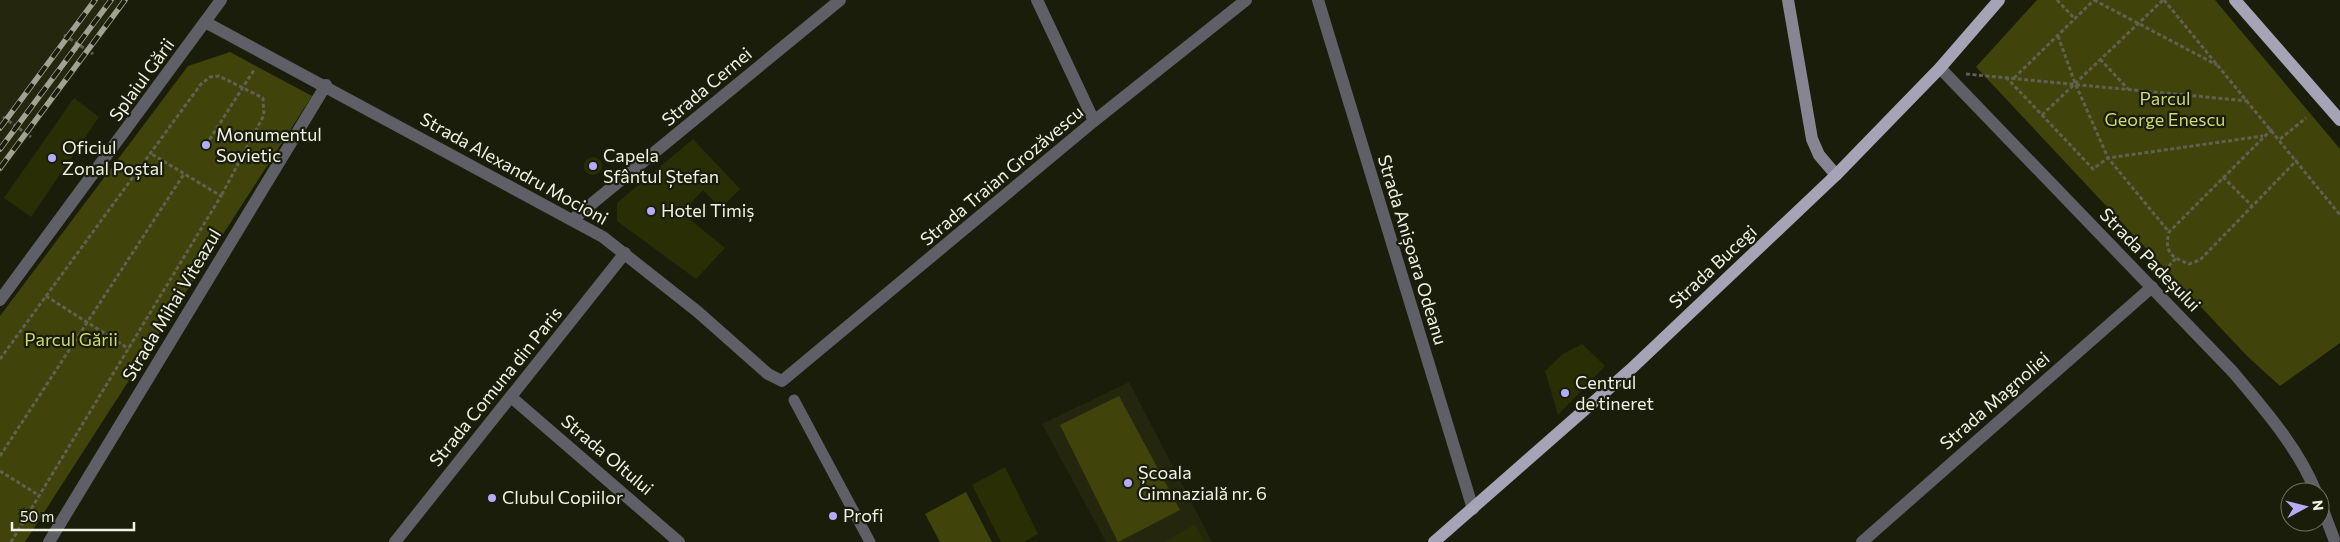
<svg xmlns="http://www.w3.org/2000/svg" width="2340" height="542" viewBox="0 0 2340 542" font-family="Commissioner,sans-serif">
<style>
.built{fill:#24270d}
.green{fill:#40440b}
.building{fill:#2a2e04}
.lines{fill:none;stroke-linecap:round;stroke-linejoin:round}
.path{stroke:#5f6151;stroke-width:3;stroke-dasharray:4 2.5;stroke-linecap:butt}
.pedestrian{stroke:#5f5f68;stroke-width:11}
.minor{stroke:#5f5f68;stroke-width:12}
.secondary{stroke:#878594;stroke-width:12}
.primary{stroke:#a5a3b6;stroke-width:12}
.rail-casing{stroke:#a0a293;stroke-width:5.5}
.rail{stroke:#1b1d0b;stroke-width:4;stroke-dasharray:11;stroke-linecap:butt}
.poi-dot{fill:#b5acf8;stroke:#1b1d0b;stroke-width:2}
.labels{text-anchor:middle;stroke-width:4.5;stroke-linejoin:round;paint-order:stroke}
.street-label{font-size:18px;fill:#f0f2e6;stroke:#1b1d0b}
.park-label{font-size:18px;fill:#ced970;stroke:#1b1d0b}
.poi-label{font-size:18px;fill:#f0f2e6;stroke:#1b1d0b;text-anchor:start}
</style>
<rect width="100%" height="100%" fill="#1b1d0b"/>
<!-- built -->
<g class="built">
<path d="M 0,0 L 129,0 L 0,175 Z"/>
<path d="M 1129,382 L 1212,542 L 1106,542 L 1042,424 Z"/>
</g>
<!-- green -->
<g class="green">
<path d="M 2037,0 L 2215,0 L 2340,149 L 2340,343 L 2280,386 L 2247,356 L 1976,67 Z"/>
<path d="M 230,52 L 312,96 L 25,542 L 0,542 L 0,316 L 188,66 Z"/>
<path d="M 1119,396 L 1180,510 L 1118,542 L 1060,425 Z"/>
<path d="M 966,492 L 992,542 L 940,542 L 925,514 Z"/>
</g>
<!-- building -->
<g class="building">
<path d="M 74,98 L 99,117 L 31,217 L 4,198 Z"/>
<path d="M 693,139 L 740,189 L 721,208 L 703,190 L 682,213 L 725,248 L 696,279 L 617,221 L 617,203 Z"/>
<circle cx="593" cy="166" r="9"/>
<path d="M 1582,344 L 1605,366 L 1558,415 L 1545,371 L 1563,354 Z"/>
<path d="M 1005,467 L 1038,534 L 1024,542 L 1001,542 L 972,485 Z"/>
<path d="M 1195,524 L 1205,542 L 1164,542 Z"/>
</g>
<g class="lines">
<!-- path -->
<g class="path">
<path d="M 2057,0 L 2075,19"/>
<path d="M 2094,0 L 2217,65"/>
<path d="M 2164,0 L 2340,215"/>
<path d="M 64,35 L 93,54"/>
<path d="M 2058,36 L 2075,83 L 2108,158 L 2169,232"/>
<path d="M 2100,59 L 2128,89"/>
<path d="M 1966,74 L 2248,101"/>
<path d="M 2006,77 L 2093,169 L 2108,158 L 2263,136"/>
<path d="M 2014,78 L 2094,0"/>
<path d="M 2042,115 L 2163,0"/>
<path d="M 3,117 L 31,137"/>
<path d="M 2272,129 L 2169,232 C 2164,252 2171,257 2189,264 L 2200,260 L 2297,160"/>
<path d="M 2280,139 L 2306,118"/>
<path d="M 206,145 L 254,70"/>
<path d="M 2223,177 L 2252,206"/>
<path d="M 2160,276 L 2176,258"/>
<path d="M 46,296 L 129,349"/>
<path d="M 0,359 L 201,84 L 210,77 L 219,76 L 263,98 L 264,115 L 221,196"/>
<path d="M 0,456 L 184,174"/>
<path d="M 0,471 L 40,496"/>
<path d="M 11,542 L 221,196 L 150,153"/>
</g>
<!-- pedestrian -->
<path class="pedestrian" d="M 794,400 L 870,542"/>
<!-- minor -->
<g class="minor">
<path d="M 1037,0 L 1094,121"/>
<path d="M 1318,0 L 1473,509"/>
<path d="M 205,22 L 603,237 L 698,312 L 768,374 L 782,381 L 1094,121 L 1246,0"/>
<path d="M 1940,68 L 2233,372 C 2263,408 2298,447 2316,492"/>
<path d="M 572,220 L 840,0"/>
<path d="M 0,300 L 221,0"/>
<path d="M 511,397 L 679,542"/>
<path d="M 2320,502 L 2334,539"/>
<path d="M 49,542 L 326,85"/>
<path d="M 395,542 L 625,253"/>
<path d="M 1862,542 L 2152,287"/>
</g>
<!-- secondary -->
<path class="secondary" d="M 1788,0 L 1812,139 L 1819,155 L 1836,175"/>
<!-- primary -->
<g class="primary">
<path d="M 2235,0 L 2340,120"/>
<path d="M 1434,542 L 1630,370 L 1836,175 L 1940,68 L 1999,0"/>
</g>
<defs>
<g id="rail">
<path d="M 0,128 L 95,0"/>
<path d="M 0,149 L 111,0"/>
<path d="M 0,168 L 125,0"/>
</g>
</defs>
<!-- rail casing -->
<use href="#rail" class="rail-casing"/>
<!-- rail -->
<use href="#rail" class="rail"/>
</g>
<!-- markers -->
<g class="poi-dot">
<circle cx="206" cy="145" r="5"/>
<circle cx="52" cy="158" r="5"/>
<circle cx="593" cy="166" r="5"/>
<circle cx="651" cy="211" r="5"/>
<circle cx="1565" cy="393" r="5"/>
<circle cx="1128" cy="483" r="5"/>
<circle cx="492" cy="498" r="5"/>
<circle cx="833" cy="516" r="5"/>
</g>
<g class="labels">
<!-- street labels -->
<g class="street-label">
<text transform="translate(142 80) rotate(-54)" y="6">Splaiul Gării</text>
<text transform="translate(707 87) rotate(-40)" y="6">Strada Cernei</text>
<text transform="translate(514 169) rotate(29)" y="6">Strada Alexandru Mocioni</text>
<text transform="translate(1002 176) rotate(-40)" y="6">Strada Traian Grozăvescu</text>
<text transform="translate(1412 250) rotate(73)" y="6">Strada Anișoara Odeanu</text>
<text transform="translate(2150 260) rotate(46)" y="6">Strada Padeșului</text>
<text transform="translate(1713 267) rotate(-43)" y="6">Strada Bucegi</text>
<text transform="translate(172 305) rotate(-59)" y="6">Strada Mihai Viteazul</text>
<text transform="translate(496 387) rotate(-51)" y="6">Strada Comuna din Paris</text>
<text transform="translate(1995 401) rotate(-41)" y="6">Strada Magnoliei</text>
<text transform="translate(607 455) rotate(40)" y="6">Strada Oltului</text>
</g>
<!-- park labels -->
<g class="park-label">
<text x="2165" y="105">Parcul<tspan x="2165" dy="21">George Enescu</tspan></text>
<text x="71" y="346">Parcul Gării</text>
</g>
<!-- poi labels -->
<g class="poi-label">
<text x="216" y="141">Monumentul<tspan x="216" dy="21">Sovietic</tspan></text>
<text x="62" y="154">Oficiul<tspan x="62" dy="21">Zonal Poștal</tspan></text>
<text x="603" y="162">Capela<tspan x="603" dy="21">Sfântul Ștefan</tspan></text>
<text x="661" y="217">Hotel Timiș</text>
<text x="1575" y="389">Centrul<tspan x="1575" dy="21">de tineret</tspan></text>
<text x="1138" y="479">Școala<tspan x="1138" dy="21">Gimnazială nr. 6</tspan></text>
<text x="502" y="504">Clubul Copiilor</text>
<text x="843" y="522">Profi</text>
</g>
</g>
<!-- north arrow -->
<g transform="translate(2305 507) rotate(83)"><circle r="24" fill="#1b1d0b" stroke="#707263"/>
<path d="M0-4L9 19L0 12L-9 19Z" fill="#b5acf8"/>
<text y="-8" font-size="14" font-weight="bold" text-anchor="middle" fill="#f0f2e6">N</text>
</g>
<!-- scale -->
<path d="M12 522v8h122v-8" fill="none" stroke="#f0f2e6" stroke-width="2.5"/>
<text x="20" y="522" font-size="15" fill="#f0f2e6" stroke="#1b1d0b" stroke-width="4" paint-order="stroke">50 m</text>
</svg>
